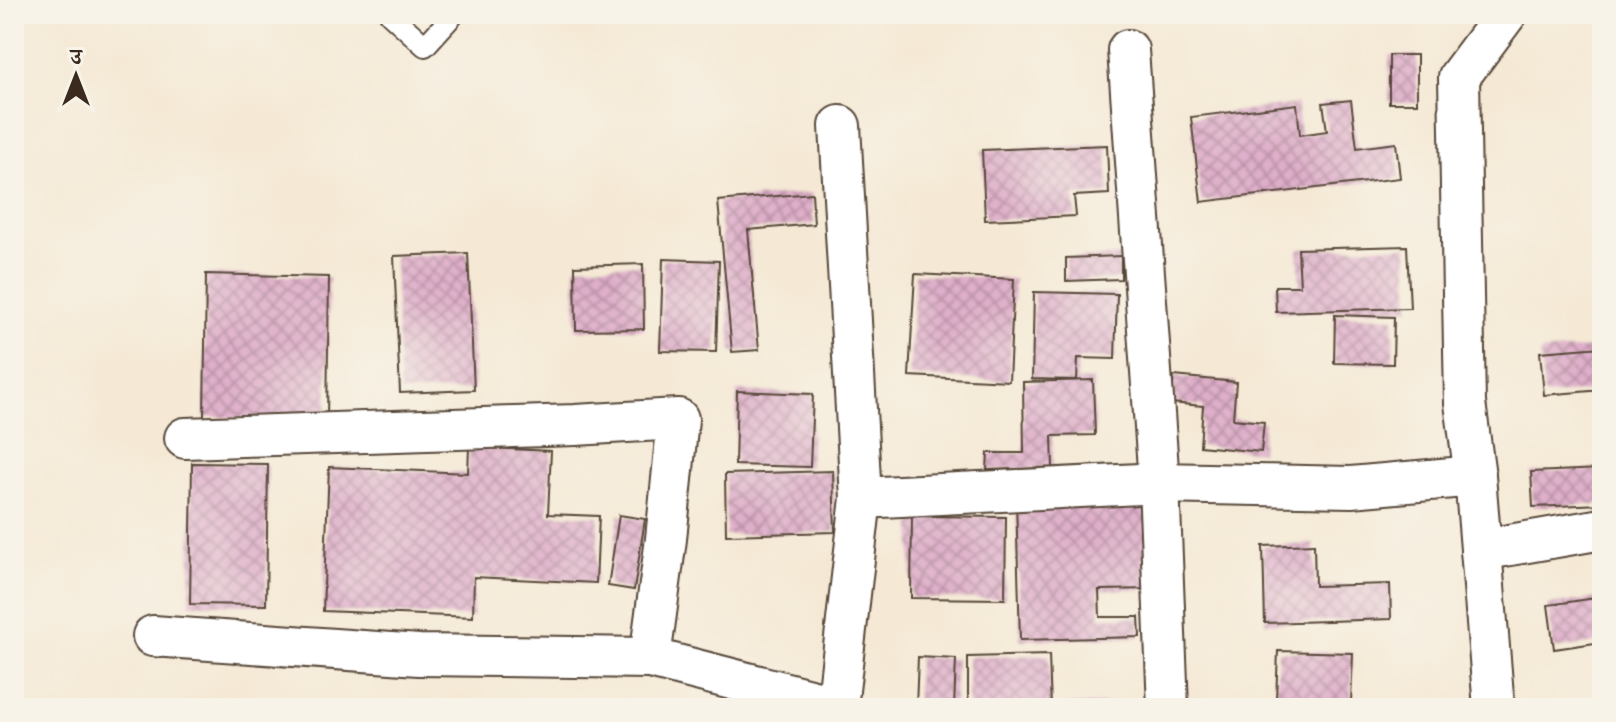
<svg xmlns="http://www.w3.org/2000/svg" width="1616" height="722" viewBox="0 0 1616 722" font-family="'Libre Caslon Text','Noto Serif Devanagari',serif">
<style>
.building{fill:url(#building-cross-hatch)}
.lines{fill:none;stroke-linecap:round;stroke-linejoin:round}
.service-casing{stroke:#574739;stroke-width:24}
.minor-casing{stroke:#574739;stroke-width:44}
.service{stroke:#fff;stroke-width:20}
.minor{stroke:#fff;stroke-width:40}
</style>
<defs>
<pattern id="building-cross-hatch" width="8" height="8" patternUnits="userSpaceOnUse" patternTransform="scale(2)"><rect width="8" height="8" fill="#dfafca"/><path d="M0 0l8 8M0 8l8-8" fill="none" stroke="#b68fa3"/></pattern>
</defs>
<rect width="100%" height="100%" fill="#f7f3e8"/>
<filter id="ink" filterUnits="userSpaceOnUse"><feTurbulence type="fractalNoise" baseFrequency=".0125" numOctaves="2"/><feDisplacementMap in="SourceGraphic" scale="16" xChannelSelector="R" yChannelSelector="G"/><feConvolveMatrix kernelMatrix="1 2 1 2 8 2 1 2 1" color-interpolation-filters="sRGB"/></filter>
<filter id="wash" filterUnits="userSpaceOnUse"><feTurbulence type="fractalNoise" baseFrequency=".006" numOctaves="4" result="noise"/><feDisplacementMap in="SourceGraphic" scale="32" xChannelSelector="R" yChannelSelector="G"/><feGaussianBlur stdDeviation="1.8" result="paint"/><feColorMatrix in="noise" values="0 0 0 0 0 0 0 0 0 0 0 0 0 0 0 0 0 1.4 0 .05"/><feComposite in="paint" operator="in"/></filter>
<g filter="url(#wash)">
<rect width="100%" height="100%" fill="#f5e9d5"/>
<g id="blocks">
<!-- building -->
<g class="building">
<rect x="1389" y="55" width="28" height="48"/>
<path d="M 1351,100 L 1357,148 L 1396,143 L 1400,178 L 1201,202 L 1191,117 L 1297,104 L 1300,135 L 1327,131 L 1323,103 Z"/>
<path d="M 1107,145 L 1109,194 L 1074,196 L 1076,216 L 985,220 L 982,150 Z"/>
<path d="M 812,193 L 814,224 L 748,230 L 759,350 L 732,352 L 718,201 Z"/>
<path d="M 1407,246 L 1410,308 L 1276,312 L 1275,286 L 1300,286 L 1298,249 Z"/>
<path d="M 468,253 L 474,390 L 400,393 L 394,256 Z"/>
<path d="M 1121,256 L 1121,279 L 1066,281 L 1066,258 Z"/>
<path d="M 663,259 L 719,261 L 716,352 L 660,351 Z"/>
<path d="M 643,264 L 644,329 L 576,330 L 575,266 Z"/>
<path d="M 206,274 L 329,277 L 327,419 L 204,417 Z"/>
<path d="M 915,274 L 1014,279 L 1009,381 L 909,376 Z"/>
<path d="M 1034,292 L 1117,294 L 1115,359 L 1078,358 L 1077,380 L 1032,379 Z"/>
<path d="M 1335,315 L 1394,317 L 1393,364 L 1334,363 Z"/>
<path d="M 1602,347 L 1602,390 L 1544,395 L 1540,352 Z"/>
<path d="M 1174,376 L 1236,382 L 1233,419 L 1264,422 L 1261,452 L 1200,446 L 1203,406 L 1171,403 Z"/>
<path d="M 1093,380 L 1095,435 L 1052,436 L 1053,468 L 987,470 L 988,453 L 1024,453 L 1023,382 Z"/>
<path d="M 737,391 L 813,394 L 810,467 L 735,465 Z"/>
<path d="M 469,447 L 551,451 L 548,514 L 599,516 L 596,583 L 474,577 L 473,617 L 323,611 L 329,467 L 468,473 Z"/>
<path d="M 192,463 L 268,464 L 266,605 L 190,604 Z"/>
<path d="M 1602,469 L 1602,504 L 1533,507 L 1531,472 Z"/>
<path d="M 833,471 L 835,532 L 726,535 L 725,474 Z"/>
<path d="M 1151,497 L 1153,589 L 1099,590 L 1100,617 L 1139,617 L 1140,637 L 1020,640 L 1016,500 Z"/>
<path d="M 619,515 L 645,519 L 634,590 L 608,586 Z"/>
<path d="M 912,516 L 1006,517 L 1005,599 L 911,598 Z"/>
<path d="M 1314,544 L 1315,586 L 1390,584 L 1391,619 L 1265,623 L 1263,546 Z"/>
<path d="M 1596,598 L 1602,642 L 1554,649 L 1548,605 Z"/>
<path d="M 1278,651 L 1353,653 L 1351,702 L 1276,700 Z"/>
<path d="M 1049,655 L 1051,708 L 968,708 L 968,657 Z"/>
<path d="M 918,657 L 956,659 L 954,708 L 916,708 Z"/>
<path d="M 1145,702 L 1145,708 L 1062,708 L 1062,705 Z"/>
</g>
</g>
</g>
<g filter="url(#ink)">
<use href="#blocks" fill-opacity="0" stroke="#574739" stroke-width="2"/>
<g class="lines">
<defs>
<path id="service" d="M 390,14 L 425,46 L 454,14"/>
<g id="minor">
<path d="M 1128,50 L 1159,483 L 1168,708"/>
<path d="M 185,438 L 575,425 L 678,419 L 666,539 L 650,658"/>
<path d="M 861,498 L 1159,483 L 1351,487 L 1475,476"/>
<path d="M 1481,550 L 1602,529"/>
<path d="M 153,636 L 419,655 L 650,658 L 837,706"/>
<path d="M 837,708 L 861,498 L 840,126"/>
<path d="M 1494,708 L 1475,476 L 1465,403 L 1459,77 L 1506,14"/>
</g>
</defs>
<!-- service casing -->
<use href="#service" class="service-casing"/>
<!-- minor casing -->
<use href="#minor" class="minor-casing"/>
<!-- service -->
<use href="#service" class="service"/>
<!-- minor -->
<use href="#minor" class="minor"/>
</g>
</g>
<!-- margin -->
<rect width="1616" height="722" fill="none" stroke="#f7f3e8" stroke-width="48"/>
<!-- north arrow -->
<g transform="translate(76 76)" stroke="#f7f3e8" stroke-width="6" paint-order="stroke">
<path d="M0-6L14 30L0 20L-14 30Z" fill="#3b2a1e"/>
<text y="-12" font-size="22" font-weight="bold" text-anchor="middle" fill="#3b2a1e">उ</text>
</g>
</svg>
